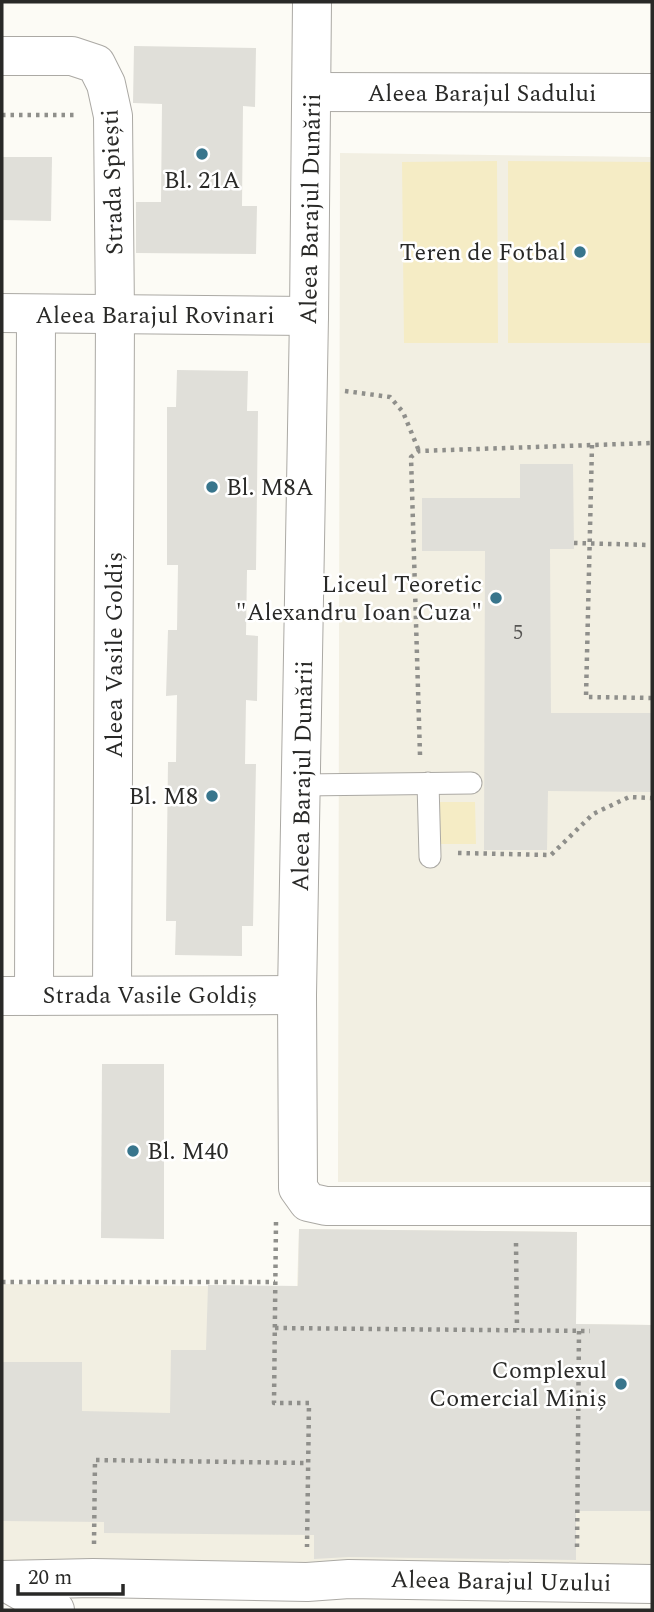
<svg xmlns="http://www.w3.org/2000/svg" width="654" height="1612" viewBox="0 0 654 1612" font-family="Spectral,serif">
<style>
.built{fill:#f2efe2}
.green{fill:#f5ecc5}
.building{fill:#e0dfd9}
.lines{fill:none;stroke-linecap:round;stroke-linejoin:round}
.lane-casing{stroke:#aba9a4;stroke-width:23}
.street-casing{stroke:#aba9a4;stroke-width:40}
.path{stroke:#8f8f8b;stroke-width:4.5;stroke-dasharray:3.5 5;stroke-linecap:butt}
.lane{stroke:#fff;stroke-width:21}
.street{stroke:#fff;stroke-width:38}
.poi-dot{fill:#38758c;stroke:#fff;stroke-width:2.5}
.labels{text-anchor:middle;stroke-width:5;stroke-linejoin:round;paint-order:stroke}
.number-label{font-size:21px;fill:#575654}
.street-label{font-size:24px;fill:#292927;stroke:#fff}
.poi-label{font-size:24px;fill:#292927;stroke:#fff;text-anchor:end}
</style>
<rect width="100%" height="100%" fill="#fcfbf5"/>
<!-- built -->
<g class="built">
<path d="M 340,153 L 652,157 L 652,1182 L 338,1182 Z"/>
<path d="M 299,1229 L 577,1232 L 576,1324 L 652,1325 L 652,1576 L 2,1567 L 2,1284 L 297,1287 Z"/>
</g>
<!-- green -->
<g class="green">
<path d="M 497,161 L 498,343 L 404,343 L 402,162 Z"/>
<path d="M 508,161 L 652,162 L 652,343 L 508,343 Z"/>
<path d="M 432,802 L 475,802 L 476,844 L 433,844 Z"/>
</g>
<!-- building -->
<g class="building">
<path d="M 134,46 L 256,48 L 255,107 L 243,106 L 242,206 L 257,206 L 256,254 L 136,253 L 136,202 L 161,202 L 162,104 L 133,103 Z"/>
<path d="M 2,157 L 52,157 L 51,221 L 2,220 Z"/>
<path d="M 177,370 L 248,371 L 247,411 L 258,411 L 256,570 L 247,570 L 246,635 L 258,636 L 257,701 L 246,700 L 245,764 L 256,764 L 253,926 L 242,926 L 242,956 L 175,955 L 176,921 L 166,921 L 168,762 L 176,762 L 177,695 L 166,696 L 168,630 L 177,630 L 178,565 L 167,565 L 167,407 L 176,407 Z"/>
<path d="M 520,464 L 573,464 L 574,549 L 550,549 L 551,713 L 652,713 L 652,792 L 548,791 L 547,850 L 484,850 L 485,551 L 422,551 L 422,498 L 520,498 Z"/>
<path d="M 102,1064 L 164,1064 L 164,1239 L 101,1238 Z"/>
<path d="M 299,1229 L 577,1232 L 576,1324 L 652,1325 L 652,1511 L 576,1511 L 576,1560 L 349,1557 L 314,1559 L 314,1535 L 104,1533 L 104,1522 L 2,1521 L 2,1362 L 82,1362 L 82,1411 L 170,1413 L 171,1350 L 206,1350 L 208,1285 L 298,1286 Z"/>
</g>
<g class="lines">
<defs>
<g id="lane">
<path d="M 428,783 L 430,857"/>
<path d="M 302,785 L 471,783"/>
</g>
<g id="street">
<path d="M 312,2 L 309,316 L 297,995 L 298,1188 L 308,1202 L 326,1206 L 652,1206"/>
<path d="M 2,56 L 72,56 L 96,64 L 106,84 L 113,116 L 115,315 L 112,995"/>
<path d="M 312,92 L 652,93"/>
<path d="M 2,313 L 309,316"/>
<path d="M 2,996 L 297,995"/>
<path d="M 34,996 L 36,314"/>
<path d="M 2,1580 L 93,1578 L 307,1582 L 349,1579 L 652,1584"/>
<path d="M 4,1581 L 55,1610"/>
</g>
</defs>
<!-- lane casing -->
<use href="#lane" class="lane-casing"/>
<!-- street casing -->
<use href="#street" class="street-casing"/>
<!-- path -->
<g class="path">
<path d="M 2,115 L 77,115"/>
<path d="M 345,391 L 390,397 L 403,412 L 419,451"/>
<path d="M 592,445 L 586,697 L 652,698"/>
<path d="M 574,543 L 650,545"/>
<path d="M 420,755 L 411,457 L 419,451 L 652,443"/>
<path d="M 458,853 L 551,855 L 593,814 L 629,797 L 652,798"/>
<path d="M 276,1222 L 274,1403 L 309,1403 L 307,1547"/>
<path d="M 516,1243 L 517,1330"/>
<path d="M 2,1282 L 275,1282"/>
<path d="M 275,1328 L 590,1331"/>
<path d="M 94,1544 L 95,1460 L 308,1463"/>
<path d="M 577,1547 L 579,1331"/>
</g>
<!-- lane -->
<use href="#lane" class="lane"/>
<!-- street -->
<use href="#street" class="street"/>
</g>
<!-- markers -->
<g class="poi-dot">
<circle cx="202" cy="154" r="7"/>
<circle cx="580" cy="252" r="7"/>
<circle cx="212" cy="487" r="7"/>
<circle cx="496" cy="598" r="7"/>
<circle cx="212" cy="796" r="7"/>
<circle cx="133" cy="1151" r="7"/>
<circle cx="621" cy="1384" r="7"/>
</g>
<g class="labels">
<!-- number labels -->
<g class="number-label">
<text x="518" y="639">5</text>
</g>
<!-- street labels -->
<g class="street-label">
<text x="482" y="101">Aleea Barajul Sadului</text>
<text transform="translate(112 182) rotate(-92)" y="8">Strada Spiești</text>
<text transform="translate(310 209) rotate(-89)" y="8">Aleea Barajul Dunării</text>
<text x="155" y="323">Aleea Barajul Rovinari</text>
<text transform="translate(114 655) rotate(-90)" y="8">Aleea Vasile Goldiș</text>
<text transform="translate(302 776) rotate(-89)" y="8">Aleea Barajul Dunării</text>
<text x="150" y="1003">Strada Vasile Goldiș</text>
<text transform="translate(501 1581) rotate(1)" y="8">Aleea Barajul Uzului</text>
</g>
<!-- poi labels -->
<g class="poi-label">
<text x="202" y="188" text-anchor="middle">Bl. 21A</text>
<text x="566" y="260">Teren de Fotbal</text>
<text x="226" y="495" text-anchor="start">Bl. M8A</text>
<text x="482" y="592">Liceul Teoretic<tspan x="482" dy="28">"Alexandru Ioan Cuza"</tspan></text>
<text x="198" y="804">Bl. M8</text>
<text x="147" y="1159" text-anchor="start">Bl. M40</text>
<text x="607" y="1378">Complexul<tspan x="607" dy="28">Comercial Miniș</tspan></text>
</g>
</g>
<!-- border -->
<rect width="654" height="1612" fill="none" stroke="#292927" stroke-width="7"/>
<!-- scale -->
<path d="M18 1584v10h105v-10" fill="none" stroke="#292927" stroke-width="3.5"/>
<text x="28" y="1584" font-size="21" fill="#292927" stroke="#ffffff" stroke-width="5" paint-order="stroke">20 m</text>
</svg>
